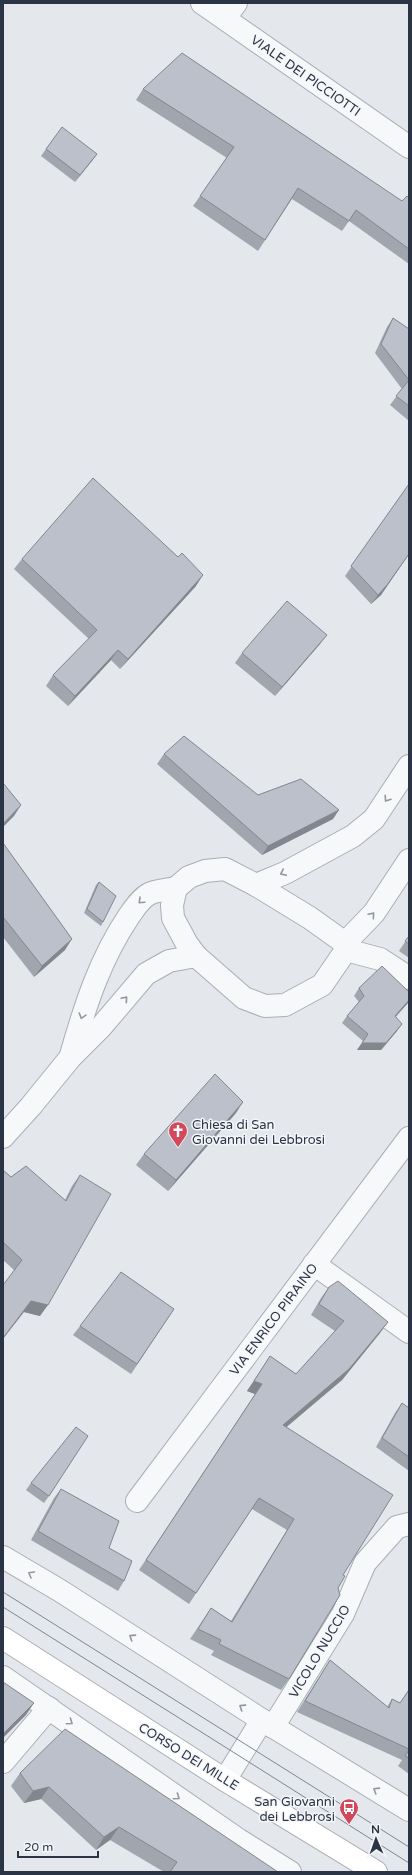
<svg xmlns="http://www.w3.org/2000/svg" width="412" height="1875" viewBox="0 0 412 1875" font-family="'Varela Round',sans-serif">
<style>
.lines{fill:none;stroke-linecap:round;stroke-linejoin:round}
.street-casing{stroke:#a9aeb7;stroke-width:24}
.secondary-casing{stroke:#a9aeb7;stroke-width:24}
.street{stroke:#f7f8fa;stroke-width:22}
.secondary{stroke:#fff;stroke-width:22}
.tram{stroke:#7d8696;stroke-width:1}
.wall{fill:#a1a5ae}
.shaded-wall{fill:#83868d}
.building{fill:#bbc0ca;stroke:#83868d}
.oneway{stroke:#9196a0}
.labels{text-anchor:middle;stroke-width:3;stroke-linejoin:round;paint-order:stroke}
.street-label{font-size:13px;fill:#2b3445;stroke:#f4f6f9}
.poi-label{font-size:13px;fill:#2b3445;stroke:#f4f6f9;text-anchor:start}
</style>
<rect width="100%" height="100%" fill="#e4e7ec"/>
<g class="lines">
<defs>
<g id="street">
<path d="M 202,3 L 409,147"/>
<path d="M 225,18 L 236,3"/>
<path d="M 225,869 L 256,885 L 310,918 L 345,943 L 346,950 L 322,985 L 285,1005 L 265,1006 L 244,998 L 196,956 L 187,944 L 173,918 L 172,905 L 176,888 L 189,877 L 205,871 Z"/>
<path d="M 256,885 L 285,873 L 353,836 L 374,819 L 409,766"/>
<path d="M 345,943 L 374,913 L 409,860"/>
<path d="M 346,950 L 380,959 L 409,978"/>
<path d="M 71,1055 C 85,1006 100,959 129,916 C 134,909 141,898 149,894 C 156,890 168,890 176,888"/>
<path d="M 3,1137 L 31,1106 L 70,1058 L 101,1027 L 146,974 L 169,961 L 196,956"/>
<path d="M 314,1264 L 409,1332"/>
<path d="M 137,1501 L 409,1138"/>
<path d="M 3,1557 L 59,1590 L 262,1720 L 409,1810"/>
<path d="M 3,1677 L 239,1840 L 290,1872"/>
<path d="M 273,1727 L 343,1614 L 365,1563 L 397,1527 L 409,1524"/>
<path d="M 3,1762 L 49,1708"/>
<path d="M 225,1780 L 262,1720"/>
</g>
<path id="secondary" d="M 3,1638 L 225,1780 L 376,1872"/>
</defs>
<!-- street casing -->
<use href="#street" class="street-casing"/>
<!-- secondary casing -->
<use href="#secondary" class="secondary-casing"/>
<!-- street -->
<use href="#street" class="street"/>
<!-- secondary -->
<use href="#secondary" class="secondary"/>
<!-- tram -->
<g class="tram">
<path d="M 3,1592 L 409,1847"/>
<path d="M 3,1607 L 409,1863"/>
</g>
</g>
<!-- wall -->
<g class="wall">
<path d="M 143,89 L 402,201 L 409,198 L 409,264 L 349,221 L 342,231 L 292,199 L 258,251 L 193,206 L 227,158 L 136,100 Z"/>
<path d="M 46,149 L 97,154 L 75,182 L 41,156 Z"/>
<path d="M 393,318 L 409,329 L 409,421 L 390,405 L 402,389 L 375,353 L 387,327 Z"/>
<path d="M 409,484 L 409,554 L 381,595 L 371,604 L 345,576 Z"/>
<path d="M 22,559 L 196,586 L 120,669 L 111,660 L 68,706 L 46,686 L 53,675 L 89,639 L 14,569 Z"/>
<path d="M 320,644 L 275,696 L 235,663 L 242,653 Z"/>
<path d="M 164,754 L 258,795 L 333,819 L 262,855 L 157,764 Z"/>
<path d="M 3,843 L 65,950 L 34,977 L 3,937 Z"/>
<path d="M 99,882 L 103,922 L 101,926 L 84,913 L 96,885 Z"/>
<path d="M 409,936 L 409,958 L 399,951 Z"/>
<path d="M 359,988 L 408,1003 L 396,1016 L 397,1031 L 381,1050 L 357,1050 L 363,1041 L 342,1023 L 347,1016 L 359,1002 L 354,996 Z"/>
<path d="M 236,1113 L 168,1191 L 136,1165 L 144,1154 Z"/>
<path d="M 3,1170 L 11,1177 L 65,1200 L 72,1186 L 80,1175 L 40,1316 L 24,1312 L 14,1270 L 3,1260 Z"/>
<path d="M 329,1287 L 380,1333 L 342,1380 L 286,1427 L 343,1575 L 338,1588 L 289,1679 L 281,1690 L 211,1655 L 214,1651 L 190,1639 L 211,1608 L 231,1621 L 287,1530 L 252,1509 L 189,1604 L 139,1570 L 255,1394 L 247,1391 L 270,1356 L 296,1374 L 335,1331 L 311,1315 L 321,1298 Z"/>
<path d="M 174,1309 L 131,1374 L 73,1335 L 80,1326 Z"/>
<path d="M 402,1403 L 409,1408 L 409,1471 L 376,1447 L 395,1413 Z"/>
<path d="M 31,1483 L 49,1496 L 44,1503 L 26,1490 Z"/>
<path d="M 61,1489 L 109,1548 L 124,1581 L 118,1591 L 31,1540 L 54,1498 Z"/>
<path d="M 330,1660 L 387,1707 L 392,1699 L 400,1703 L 409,1689 L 409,1774 L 398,1766 L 402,1760 L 297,1712 L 323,1671 Z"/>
<path d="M 20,1773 L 278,1872 L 164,1872 L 110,1840 L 96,1850 L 41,1799 L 24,1803 L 11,1786 Z"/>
</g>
<!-- shaded-wall -->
<g class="shaded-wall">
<path d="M 97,154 L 92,161 L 75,182 L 80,175 Z"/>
<path d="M 409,554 L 381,595 L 371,604 L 378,595 Z"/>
<path d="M 203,575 L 196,586 L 120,669 L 128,659 Z"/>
<path d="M 327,635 L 320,644 L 275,696 L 282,687 Z"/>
<path d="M 118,650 L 111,660 L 68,706 L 75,696 Z"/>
<path d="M 21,805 L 14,816 L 3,827 L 3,824 Z"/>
<path d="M 339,810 L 333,819 L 262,855 L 268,846 Z"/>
<path d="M 72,939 L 65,950 L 34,977 L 42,966 Z"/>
<path d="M 409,1000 L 408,1003 L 390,1023 L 395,1016 Z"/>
<path d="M 402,1024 L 397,1031 L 381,1050 L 357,1050 L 362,1043 Z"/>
<path d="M 243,1102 L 236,1113 L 168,1191 L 176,1180 Z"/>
<path d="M 31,1301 L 48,1305 L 40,1316 L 24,1312 L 3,1339 L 3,1338 Z"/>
<path d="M 388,1322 L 380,1333 L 342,1380 L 276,1436 L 283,1425 Z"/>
<path d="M 254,1381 L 262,1384 L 255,1394 L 247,1391 Z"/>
<path d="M 34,1703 L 26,1715 L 3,1738 L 3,1734 Z"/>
<path d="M 49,1787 L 41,1799 L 24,1803 L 33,1791 Z"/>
<path d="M 119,1827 L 110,1840 L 96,1850 L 104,1837 Z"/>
</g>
<!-- building -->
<g class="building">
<path d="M 182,53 L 402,201 L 407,196 L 409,198 L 409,249 L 356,210 L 349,221 L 298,188 L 265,240 L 200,196 L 234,147 L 143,89 Z"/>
<path d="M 62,127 L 97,154 L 80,175 L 46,149 Z"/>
<path d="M 393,318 L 409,329 L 409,380 L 381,344 Z"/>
<path d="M 409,380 L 409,406 L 396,396 Z"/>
<path d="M 93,478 L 178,557 L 182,553 L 203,575 L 128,659 L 118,650 L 75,696 L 53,675 L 97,630 L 22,559 Z"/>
<path d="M 409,484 L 409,554 L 387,585 L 378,595 L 351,566 Z"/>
<path d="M 287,601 L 327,635 L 282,687 L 242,653 Z"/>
<path d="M 184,736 L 258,795 L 301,779 L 339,810 L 268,846 L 164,754 Z"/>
<path d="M 3,783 L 21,805 L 3,824 Z"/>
<path d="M 3,843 L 72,939 L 42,966 L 3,917 Z"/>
<path d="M 99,882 L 116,896 L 103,922 L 87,909 Z"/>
<path d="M 409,936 L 409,944 L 405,941 Z"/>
<path d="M 382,966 L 409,992 L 409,1000 L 395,1016 L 402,1024 L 386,1043 L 362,1043 L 368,1034 L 347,1016 L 364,996 L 359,988 Z"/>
<path d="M 215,1074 L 243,1102 L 176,1180 L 144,1154 Z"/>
<path d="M 26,1166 L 66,1201 L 80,1175 L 111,1194 L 48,1305 L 31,1301 L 3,1338 L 3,1285 L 22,1260 L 3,1242 L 3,1170 L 11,1177 Z"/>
<path d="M 121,1272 L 174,1309 L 137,1364 L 80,1326 Z"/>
<path d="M 338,1281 L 388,1322 L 349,1369 L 283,1425 L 393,1495 L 343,1575 L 345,1576 L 338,1588 L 340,1595 L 289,1679 L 219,1644 L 221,1640 L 198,1629 L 211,1608 L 232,1622 L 294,1519 L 259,1498 L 196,1593 L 146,1560 L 262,1384 L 254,1381 L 270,1356 L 296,1374 L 344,1321 L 319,1304 L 329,1287 Z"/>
<path d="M 402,1403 L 409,1408 L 409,1457 L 382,1438 Z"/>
<path d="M 76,1427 L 88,1436 L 49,1496 L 31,1483 Z"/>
<path d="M 61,1489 L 119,1521 L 109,1548 L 132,1561 L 124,1581 L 38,1531 Z"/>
<path d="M 330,1660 L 389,1708 L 392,1699 L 400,1703 L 409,1690 L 409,1749 L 305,1701 Z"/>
<path d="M 3,1682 L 34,1703 L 3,1734 Z"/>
<path d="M 65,1729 L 278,1872 L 170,1872 L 177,1862 L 119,1827 L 104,1837 L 49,1787 L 33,1791 L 20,1773 Z"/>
<path d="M 409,1750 L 409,1758 L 405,1756 Z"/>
</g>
<!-- one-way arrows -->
<defs><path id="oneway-chevron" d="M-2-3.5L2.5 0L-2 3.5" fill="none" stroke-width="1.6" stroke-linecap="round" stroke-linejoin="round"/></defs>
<g class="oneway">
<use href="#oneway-chevron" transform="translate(387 799) rotate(124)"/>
<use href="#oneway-chevron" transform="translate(283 873) rotate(155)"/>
<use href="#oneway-chevron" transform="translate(141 901) rotate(137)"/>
<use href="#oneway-chevron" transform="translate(372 915) rotate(-49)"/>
<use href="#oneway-chevron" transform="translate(125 999) rotate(-49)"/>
<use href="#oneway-chevron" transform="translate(82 1016) rotate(107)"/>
<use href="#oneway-chevron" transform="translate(31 1574) rotate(-150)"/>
<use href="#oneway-chevron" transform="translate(132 1637) rotate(-147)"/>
<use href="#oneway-chevron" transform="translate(242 1707) rotate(-147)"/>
<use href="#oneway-chevron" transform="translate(70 1722) rotate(35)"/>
<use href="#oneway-chevron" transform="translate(376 1790) rotate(-148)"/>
<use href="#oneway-chevron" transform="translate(177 1797) rotate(35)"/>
</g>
<!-- icons -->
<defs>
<symbol id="church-pin" viewBox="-11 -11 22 30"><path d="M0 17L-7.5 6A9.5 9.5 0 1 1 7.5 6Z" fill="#d1495b" stroke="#f4f6f9"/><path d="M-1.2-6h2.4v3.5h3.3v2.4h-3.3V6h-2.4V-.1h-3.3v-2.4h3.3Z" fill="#fff"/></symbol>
<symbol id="bus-pin" viewBox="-11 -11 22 30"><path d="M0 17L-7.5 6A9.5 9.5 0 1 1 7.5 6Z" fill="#d1495b" stroke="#f4f6f9"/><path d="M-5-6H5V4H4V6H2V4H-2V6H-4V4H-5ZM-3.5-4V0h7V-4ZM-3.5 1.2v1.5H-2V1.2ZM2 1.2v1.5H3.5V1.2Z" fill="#fff"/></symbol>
</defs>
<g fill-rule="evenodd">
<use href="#church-pin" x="167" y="1120" width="22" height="30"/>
<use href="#bus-pin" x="338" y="1797" width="22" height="30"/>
</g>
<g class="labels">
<!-- street labels -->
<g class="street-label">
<text transform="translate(306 75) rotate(35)" y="5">VIALE DEI PICCIOTTI</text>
<text transform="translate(273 1319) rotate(-53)" y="5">VIA ENRICO PIRAINO</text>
<text transform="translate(319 1651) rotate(-59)" y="5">VICOLO NUCCIO</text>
<text transform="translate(189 1756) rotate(32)" y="5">CORSO DEI MILLE</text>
</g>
<!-- poi labels -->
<g class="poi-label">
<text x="192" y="1129">Chiesa di San<tspan x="192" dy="15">Giovanni dei Lebbrosi</tspan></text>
<text x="335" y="1806" text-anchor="end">San Giovanni<tspan x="335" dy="15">dei Lebbrosi</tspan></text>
</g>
</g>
<!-- border -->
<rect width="412" height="1875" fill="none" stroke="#2b3445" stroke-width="8"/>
<!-- north arrow -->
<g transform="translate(376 1839) rotate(358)" stroke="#f4f6f9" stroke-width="3" paint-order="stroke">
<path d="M0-3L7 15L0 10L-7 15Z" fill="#2b3445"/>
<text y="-6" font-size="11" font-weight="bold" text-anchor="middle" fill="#2b3445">N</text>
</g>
<!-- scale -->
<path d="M18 1851v6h80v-6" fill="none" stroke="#2b3445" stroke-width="2"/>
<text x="24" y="1851" font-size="12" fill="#2b3445" stroke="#f4f6f9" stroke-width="3" paint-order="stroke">20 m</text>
</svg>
